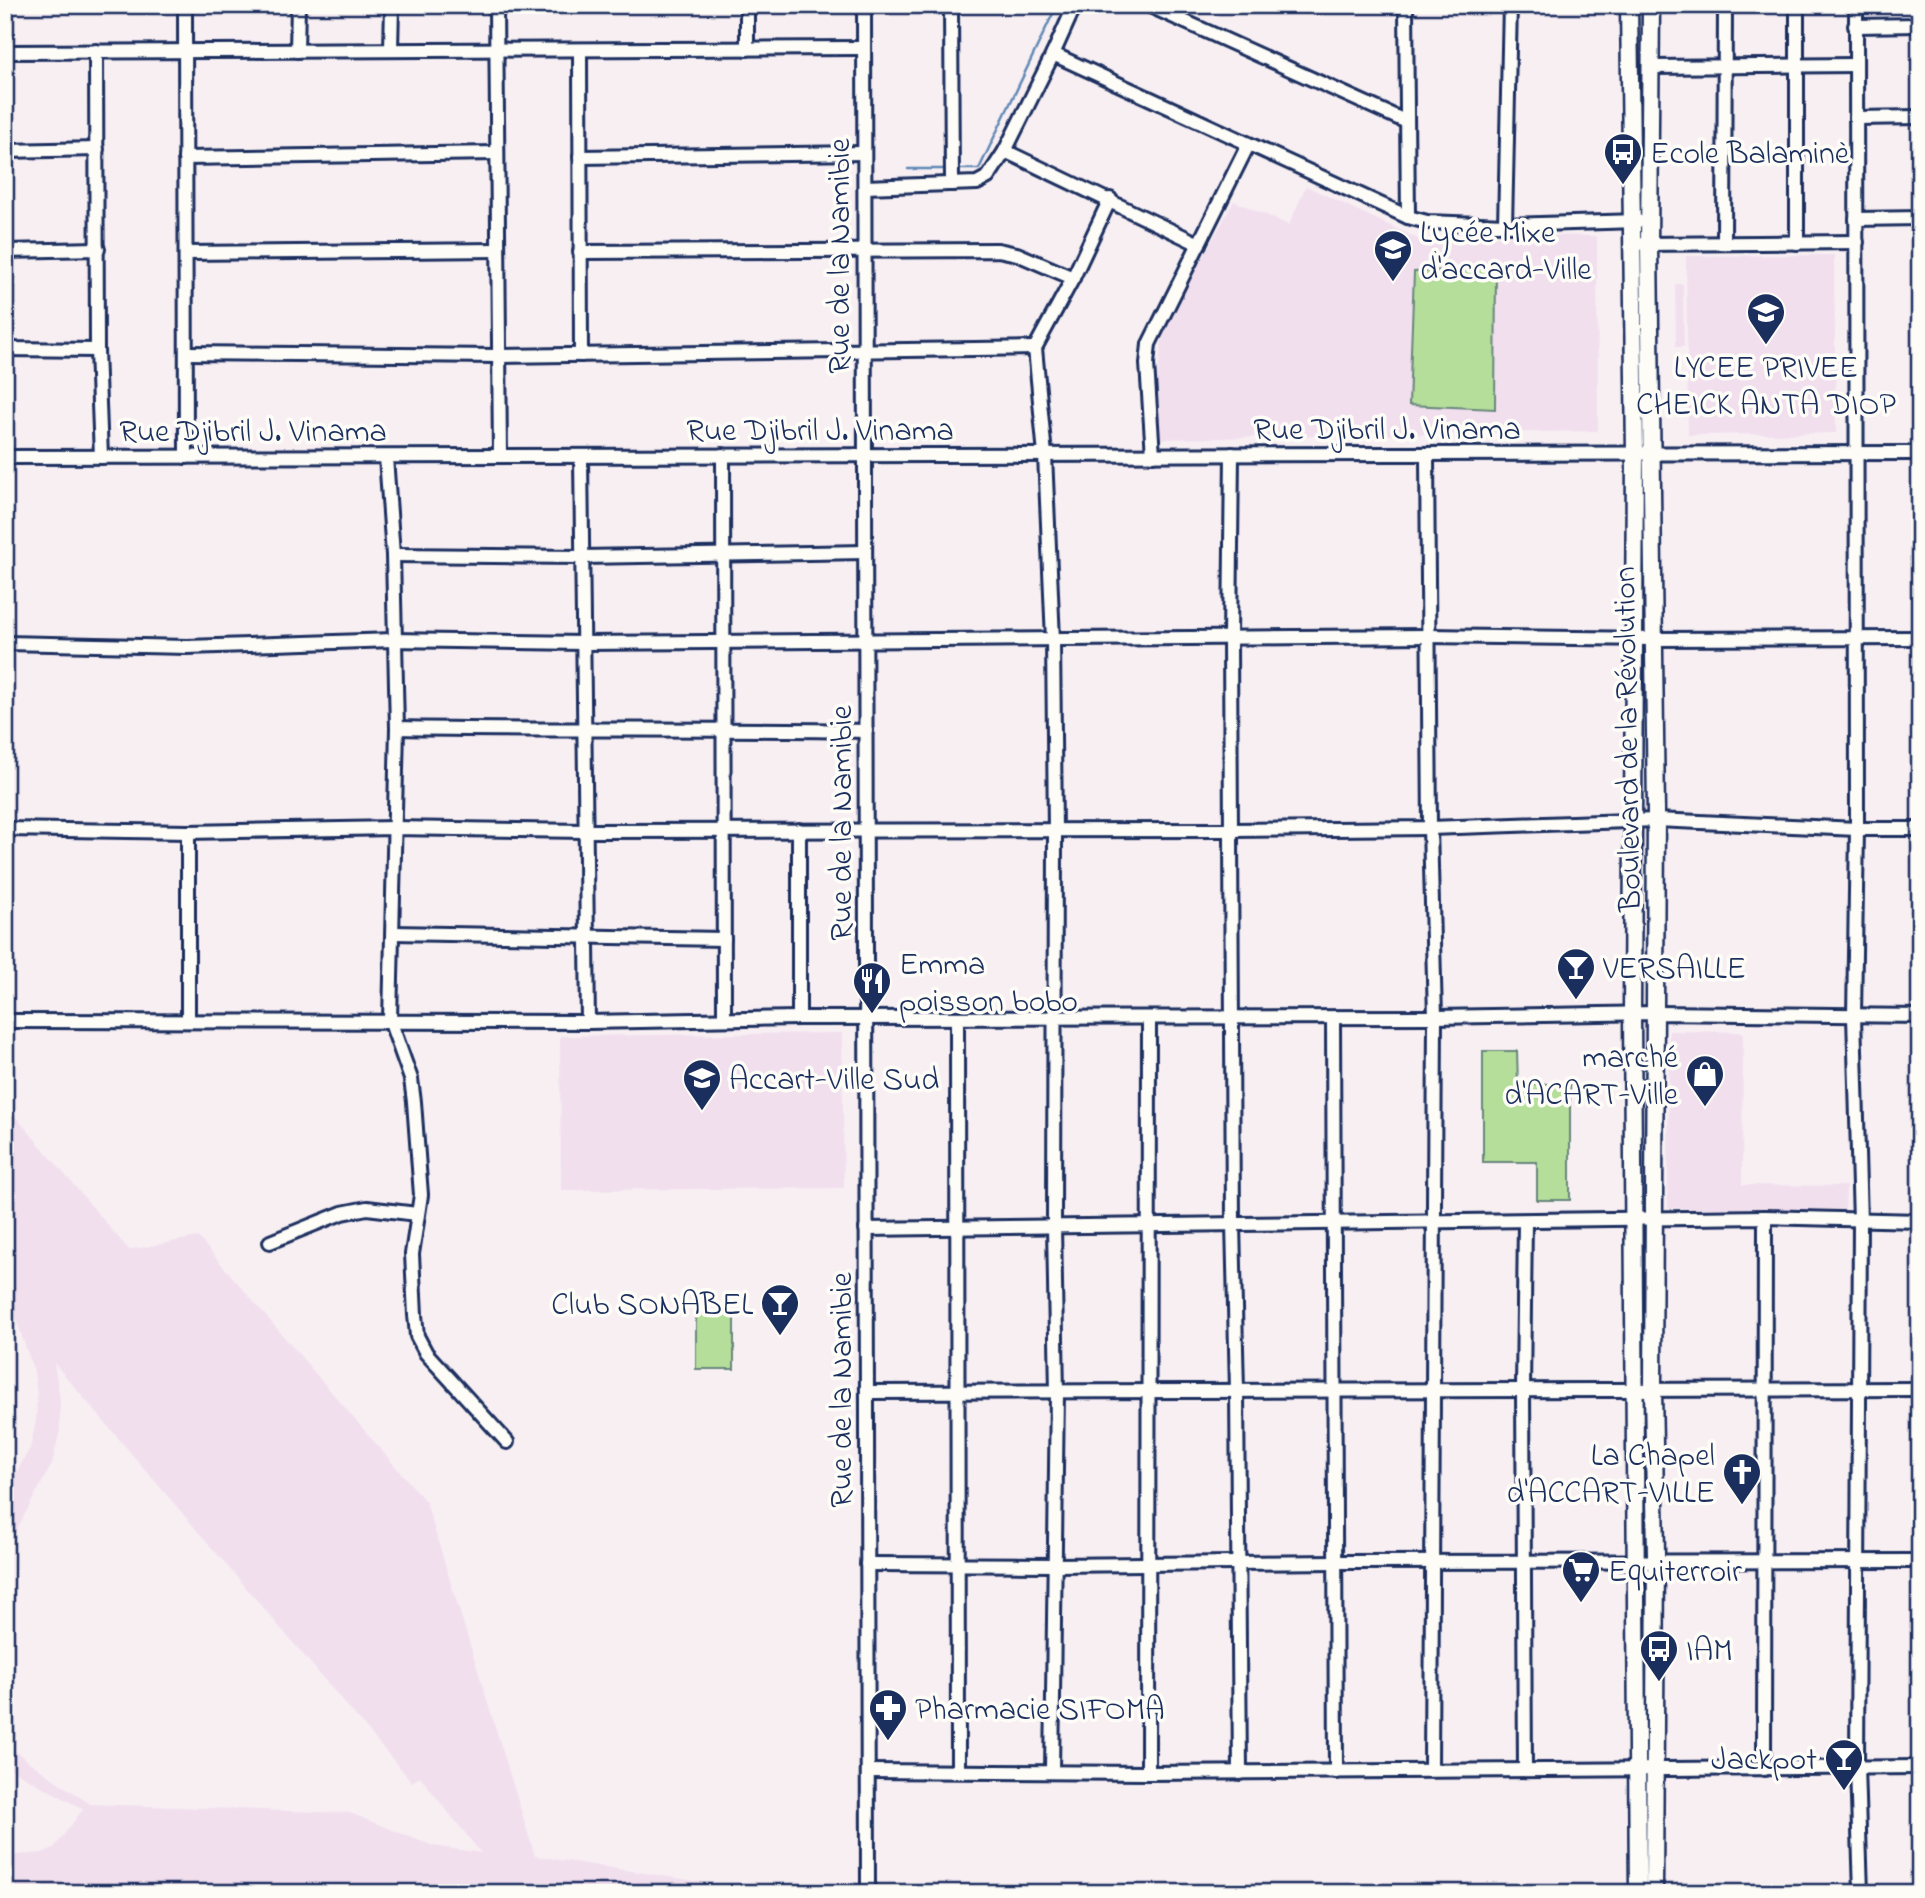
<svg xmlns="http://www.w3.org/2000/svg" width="1925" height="1898" viewBox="0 0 1925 1898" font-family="'Indie Flower',sans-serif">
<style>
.built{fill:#f1dfee}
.green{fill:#b5de9a;stroke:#68867c;stroke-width:2}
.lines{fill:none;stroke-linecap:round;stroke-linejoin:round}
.stream{stroke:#628ab5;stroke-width:2.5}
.minor-casing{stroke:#1b2f5e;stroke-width:18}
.major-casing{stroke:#1b2f5e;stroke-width:21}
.minor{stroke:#fdfcf7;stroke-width:12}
.major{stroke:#fdfcf7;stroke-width:16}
.labels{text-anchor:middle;stroke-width:7;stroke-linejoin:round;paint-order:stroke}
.poi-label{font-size:32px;fill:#1b2f5e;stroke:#fdfcf7;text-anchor:start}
.street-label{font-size:32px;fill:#1b2f5e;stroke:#fdfcf7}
</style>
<rect width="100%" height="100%" fill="#f8eff3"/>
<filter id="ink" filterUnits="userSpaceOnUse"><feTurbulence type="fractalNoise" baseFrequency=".0143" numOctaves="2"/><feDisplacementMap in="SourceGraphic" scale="14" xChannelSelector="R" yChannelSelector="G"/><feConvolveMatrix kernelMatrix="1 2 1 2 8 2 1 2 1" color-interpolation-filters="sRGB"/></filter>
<g filter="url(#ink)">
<!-- built -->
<g class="built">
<path d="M 1306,186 L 1418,239 L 1535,235 L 1597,236 L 1598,431 L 1159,439 L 1156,386 L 1164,327 L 1234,201 L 1289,225 Z"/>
<path d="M 1834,255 L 1836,433 L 1688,435 L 1686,256 Z"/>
<path d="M 1675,284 L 1683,284 L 1684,347 L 1676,347 Z"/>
<path d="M 1669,1031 L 1743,1032 L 1742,1185 L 1846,1186 L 1845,1210 L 1668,1208 Z"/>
<path d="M 842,1033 L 844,1188 L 561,1190 L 560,1036 Z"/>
<path d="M 5,1104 L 129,1250 L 198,1237 L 426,1502 L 535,1856 L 772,1893 L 5,1893 L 5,1856 L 42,1853 L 54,1848 L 83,1809 L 5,1766 L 5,1742 L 25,1759 L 90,1804 L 350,1813 L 433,1846 L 481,1853 L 420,1777 L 412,1782 L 54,1363 L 60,1399 L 60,1430 L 52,1464 L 5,1551 L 5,1493 L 30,1448 L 36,1421 L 37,1395 L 34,1372 L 15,1316 L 5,1304 Z"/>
</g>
<!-- green -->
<g class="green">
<path d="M 1496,267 L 1495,409 L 1409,405 L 1414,272 Z"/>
<path d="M 1483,1051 L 1517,1051 L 1518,1084 L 1570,1084 L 1570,1200 L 1537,1200 L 1537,1162 L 1483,1162 Z"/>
<rect x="696" y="1313" width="38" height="56"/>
</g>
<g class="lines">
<!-- stream -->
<g class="stream">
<path d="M 908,169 L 947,169"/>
<path d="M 957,169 L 979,169 L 1057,5"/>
</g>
<defs>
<g id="minor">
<path d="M 185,5 L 186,457"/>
<path d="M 496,5 L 500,456"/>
<path d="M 864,5 L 868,1893"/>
<path d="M 951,5 L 952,184"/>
<path d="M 1148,5 L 1407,122"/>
<path d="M 1406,5 L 1408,217"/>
<path d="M 1856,5 L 1857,829 L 1854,1016 L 1860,1221 L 1857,1767 L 1861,1893"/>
<path d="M 1855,26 L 1920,25"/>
<path d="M 747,49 L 747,5"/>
<path d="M 391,50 L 392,5"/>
<path d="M 580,50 L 581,355"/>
<path d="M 96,51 L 97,350 L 101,457"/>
<path d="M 297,51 L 298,5"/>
<path d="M 5,52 L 864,48"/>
<path d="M 1053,54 L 1408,217 L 1427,222 L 1505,225 L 1638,221"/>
<path d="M 1650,67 L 1856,65"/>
<path d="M 1856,118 L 1920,117"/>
<path d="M 5,151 L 97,149"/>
<path d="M 1005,151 L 1199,244"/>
<path d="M 580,157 L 864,153"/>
<path d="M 185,158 L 497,153"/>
<path d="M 865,187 L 977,183 L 988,177 L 1005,151 L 1053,54 L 1075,5"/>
<path d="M 1856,219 L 1920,218"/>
<path d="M 1505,225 L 1510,5"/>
<path d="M 1724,243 L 1725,5"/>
<path d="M 1797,243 L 1797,5"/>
<path d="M 1642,244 L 1857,242"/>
<path d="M 5,251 L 98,249"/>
<path d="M 580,252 L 998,250 L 1017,254 L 1073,278"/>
<path d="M 186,253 L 498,250"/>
<path d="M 5,349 L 97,350"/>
<path d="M 186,353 L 499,356 L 1035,348"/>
<path d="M 1232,454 L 1230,639 L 1233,1224 L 1237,1390 L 1240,1773"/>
<path d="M 723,455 L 724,1019"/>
<path d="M 1153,455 L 1147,364 L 1149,344 L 1248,145"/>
<path d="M 1427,456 L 1430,828 L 1435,1017 L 1431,1770"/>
<path d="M 5,457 L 1920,453"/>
<path d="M 386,457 L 393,555 L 397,728 L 390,1020 L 411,1079 L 414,1102 L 421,1195 L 412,1254 L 415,1315 L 417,1336 L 426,1353 L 507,1442"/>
<path d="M 581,458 L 588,1022"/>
<path d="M 393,555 L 582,557 L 865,552"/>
<path d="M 5,643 L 187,647 L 393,640 L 583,643 L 1428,636 L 1653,639 L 1920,638"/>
<path d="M 397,728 C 553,731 709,728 866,731"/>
<path d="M 5,829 L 188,832 L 394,828 L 585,831 L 1232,830 L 1430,828 L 1656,820 L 1857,829 L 1920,829"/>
<path d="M 799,830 L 799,1018"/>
<path d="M 188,832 L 188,1020"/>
<path d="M 393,933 L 724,939"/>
<path d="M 1333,1018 L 1336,1772"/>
<path d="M 957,1019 L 958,1771"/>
<path d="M 5,1021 L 588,1022 L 799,1018 L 1435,1017 L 1656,1013 L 1920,1016"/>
<path d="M 866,1229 L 1765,1217 L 1920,1221"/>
<path d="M 270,1242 L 342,1213 L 367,1208 L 417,1214"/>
<path d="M 867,1392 L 1920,1389"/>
<path d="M 867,1564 L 1055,1565 L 1336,1562 L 1920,1561"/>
<path d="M 1764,1769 L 1765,1217"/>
<path d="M 1525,1770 L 1523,1390 L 1525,1221"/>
<path d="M 868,1771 L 1148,1773 L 1920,1767"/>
<path d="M 1052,1771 L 1057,1393 L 1054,1226 L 1055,831 L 1053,640 L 1045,455 L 1035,348 L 1073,278 L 1110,199"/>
<path d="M 1148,1773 L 1149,1018"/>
</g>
<g id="major">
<path d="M 1629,5 L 1635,453 L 1632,1014 L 1638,1893"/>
<path d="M 1651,5 L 1649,245 L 1656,814 L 1653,1389 L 1656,1554 L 1654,1893"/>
</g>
</defs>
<!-- minor casing -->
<use href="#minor" class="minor-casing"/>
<!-- major casing -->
<use href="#major" class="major-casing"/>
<!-- minor -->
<use href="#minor" class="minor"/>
<!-- major -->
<use href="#major" class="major"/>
</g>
</g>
<!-- icons -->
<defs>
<symbol id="bus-pin" viewBox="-11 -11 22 30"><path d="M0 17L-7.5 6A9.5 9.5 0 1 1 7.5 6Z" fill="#1b2f5e" stroke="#fdfcf7"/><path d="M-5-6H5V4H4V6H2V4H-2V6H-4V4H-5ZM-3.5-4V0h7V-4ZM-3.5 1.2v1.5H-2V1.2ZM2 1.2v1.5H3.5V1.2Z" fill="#fff"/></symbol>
<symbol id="school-pin" viewBox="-11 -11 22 30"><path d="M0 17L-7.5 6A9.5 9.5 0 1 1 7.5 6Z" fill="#1b2f5e" stroke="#fdfcf7"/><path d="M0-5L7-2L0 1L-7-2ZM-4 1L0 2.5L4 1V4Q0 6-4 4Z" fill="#fff"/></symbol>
<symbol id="bar-pin" viewBox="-11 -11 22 30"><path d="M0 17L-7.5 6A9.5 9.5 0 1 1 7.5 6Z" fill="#1b2f5e" stroke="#fdfcf7"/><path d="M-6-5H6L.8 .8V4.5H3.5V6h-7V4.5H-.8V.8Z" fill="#fff"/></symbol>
<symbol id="restaurant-pin" viewBox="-11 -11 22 30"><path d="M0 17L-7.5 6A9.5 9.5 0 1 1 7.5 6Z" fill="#1b2f5e" stroke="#fdfcf7"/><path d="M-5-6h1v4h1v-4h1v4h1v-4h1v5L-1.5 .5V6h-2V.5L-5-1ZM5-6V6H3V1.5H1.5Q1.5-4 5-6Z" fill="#fff"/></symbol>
<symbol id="shop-pin" viewBox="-11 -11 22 30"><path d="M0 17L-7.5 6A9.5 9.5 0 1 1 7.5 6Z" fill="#1b2f5e" stroke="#fdfcf7"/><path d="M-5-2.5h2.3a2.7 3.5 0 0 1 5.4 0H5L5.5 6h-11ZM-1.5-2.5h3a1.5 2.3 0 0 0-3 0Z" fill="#fff"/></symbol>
<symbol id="church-pin" viewBox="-11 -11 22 30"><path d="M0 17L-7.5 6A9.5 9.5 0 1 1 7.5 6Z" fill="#1b2f5e" stroke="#fdfcf7"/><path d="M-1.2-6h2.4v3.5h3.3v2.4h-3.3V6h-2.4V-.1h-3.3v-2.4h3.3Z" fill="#fff"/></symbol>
<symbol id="supermarket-pin" viewBox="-11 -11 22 30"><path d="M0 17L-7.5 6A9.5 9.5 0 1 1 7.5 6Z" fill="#1b2f5e" stroke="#fdfcf7"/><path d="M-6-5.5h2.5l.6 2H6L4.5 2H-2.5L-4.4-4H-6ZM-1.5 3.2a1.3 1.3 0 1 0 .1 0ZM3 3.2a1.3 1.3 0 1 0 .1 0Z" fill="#fff"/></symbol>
<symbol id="pharmacy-pin" viewBox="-11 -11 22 30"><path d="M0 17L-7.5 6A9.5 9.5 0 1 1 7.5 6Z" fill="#1b2f5e" stroke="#fdfcf7"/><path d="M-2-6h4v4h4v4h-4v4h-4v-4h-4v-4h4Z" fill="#fff"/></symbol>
</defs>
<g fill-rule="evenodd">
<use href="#bus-pin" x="1601" y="130" width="44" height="60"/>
<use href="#school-pin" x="1371" y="227" width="44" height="60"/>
<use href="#school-pin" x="1744" y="290" width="44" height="60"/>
<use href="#bar-pin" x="1554" y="945" width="44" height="60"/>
<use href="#restaurant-pin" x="850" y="959" width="44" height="60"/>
<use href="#shop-pin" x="1683" y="1052" width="44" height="60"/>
<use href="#school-pin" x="680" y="1056" width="44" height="60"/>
<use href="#bar-pin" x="758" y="1281" width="44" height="60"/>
<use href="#church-pin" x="1720" y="1450" width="44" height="60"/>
<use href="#supermarket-pin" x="1559" y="1548" width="44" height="60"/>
<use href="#bus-pin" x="1637" y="1627" width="44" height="60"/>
<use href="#pharmacy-pin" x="866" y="1686" width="44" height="60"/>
<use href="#bar-pin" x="1822" y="1736" width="44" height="60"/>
</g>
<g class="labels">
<!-- poi labels -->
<g class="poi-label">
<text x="1650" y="163">Ecole Balaminè</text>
<text x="1420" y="242">Lycée Mixe<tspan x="1420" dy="37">d'accard-Ville</tspan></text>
<text x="1766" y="377" text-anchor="middle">LYCEE PRIVEE<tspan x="1766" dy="37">CHEICK ANTA DIOP</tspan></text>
<text x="899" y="974">Emma<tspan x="899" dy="37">poisson bobo</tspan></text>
<text x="1603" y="978">VERSAILLE</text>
<text x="1678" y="1067" text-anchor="end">marché<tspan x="1678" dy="37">d'ACART-Ville</tspan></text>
<text x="729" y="1089">Accart-Ville Sud</text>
<text x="753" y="1314" text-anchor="end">Club SONABEL</text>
<text x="1715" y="1465" text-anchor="end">La Chapel<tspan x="1715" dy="37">d'ACCART-VILLE</tspan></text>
<text x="1608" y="1581">Equiterroir</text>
<text x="1686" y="1660">IAM</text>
<text x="915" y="1719">Pharmacie SIFOMA</text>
<text x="1817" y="1769" text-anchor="end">Jackpot</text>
</g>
<!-- street labels -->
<g class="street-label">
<text transform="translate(838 256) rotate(-90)" y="11">Rue de la Namibie</text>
<text x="1387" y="439">Rue Djibril J. Vinama</text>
<text x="820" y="440">Rue Djibril J. Vinama</text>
<text x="253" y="441">Rue Djibril J. Vinama</text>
<text transform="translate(1626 739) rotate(-91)" y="11">Boulevard de la Révolution</text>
<text transform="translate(840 823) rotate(-90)" y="11">Rue de la Namibie</text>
<text transform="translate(840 1390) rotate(-90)" y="11">Rue de la Namibie</text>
</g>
</g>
<!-- margin -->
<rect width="1925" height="1898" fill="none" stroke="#fdfcf7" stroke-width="28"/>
<rect x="14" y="14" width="1897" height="1870" fill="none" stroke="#1b2f5e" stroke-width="2.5" filter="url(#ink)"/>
</svg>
